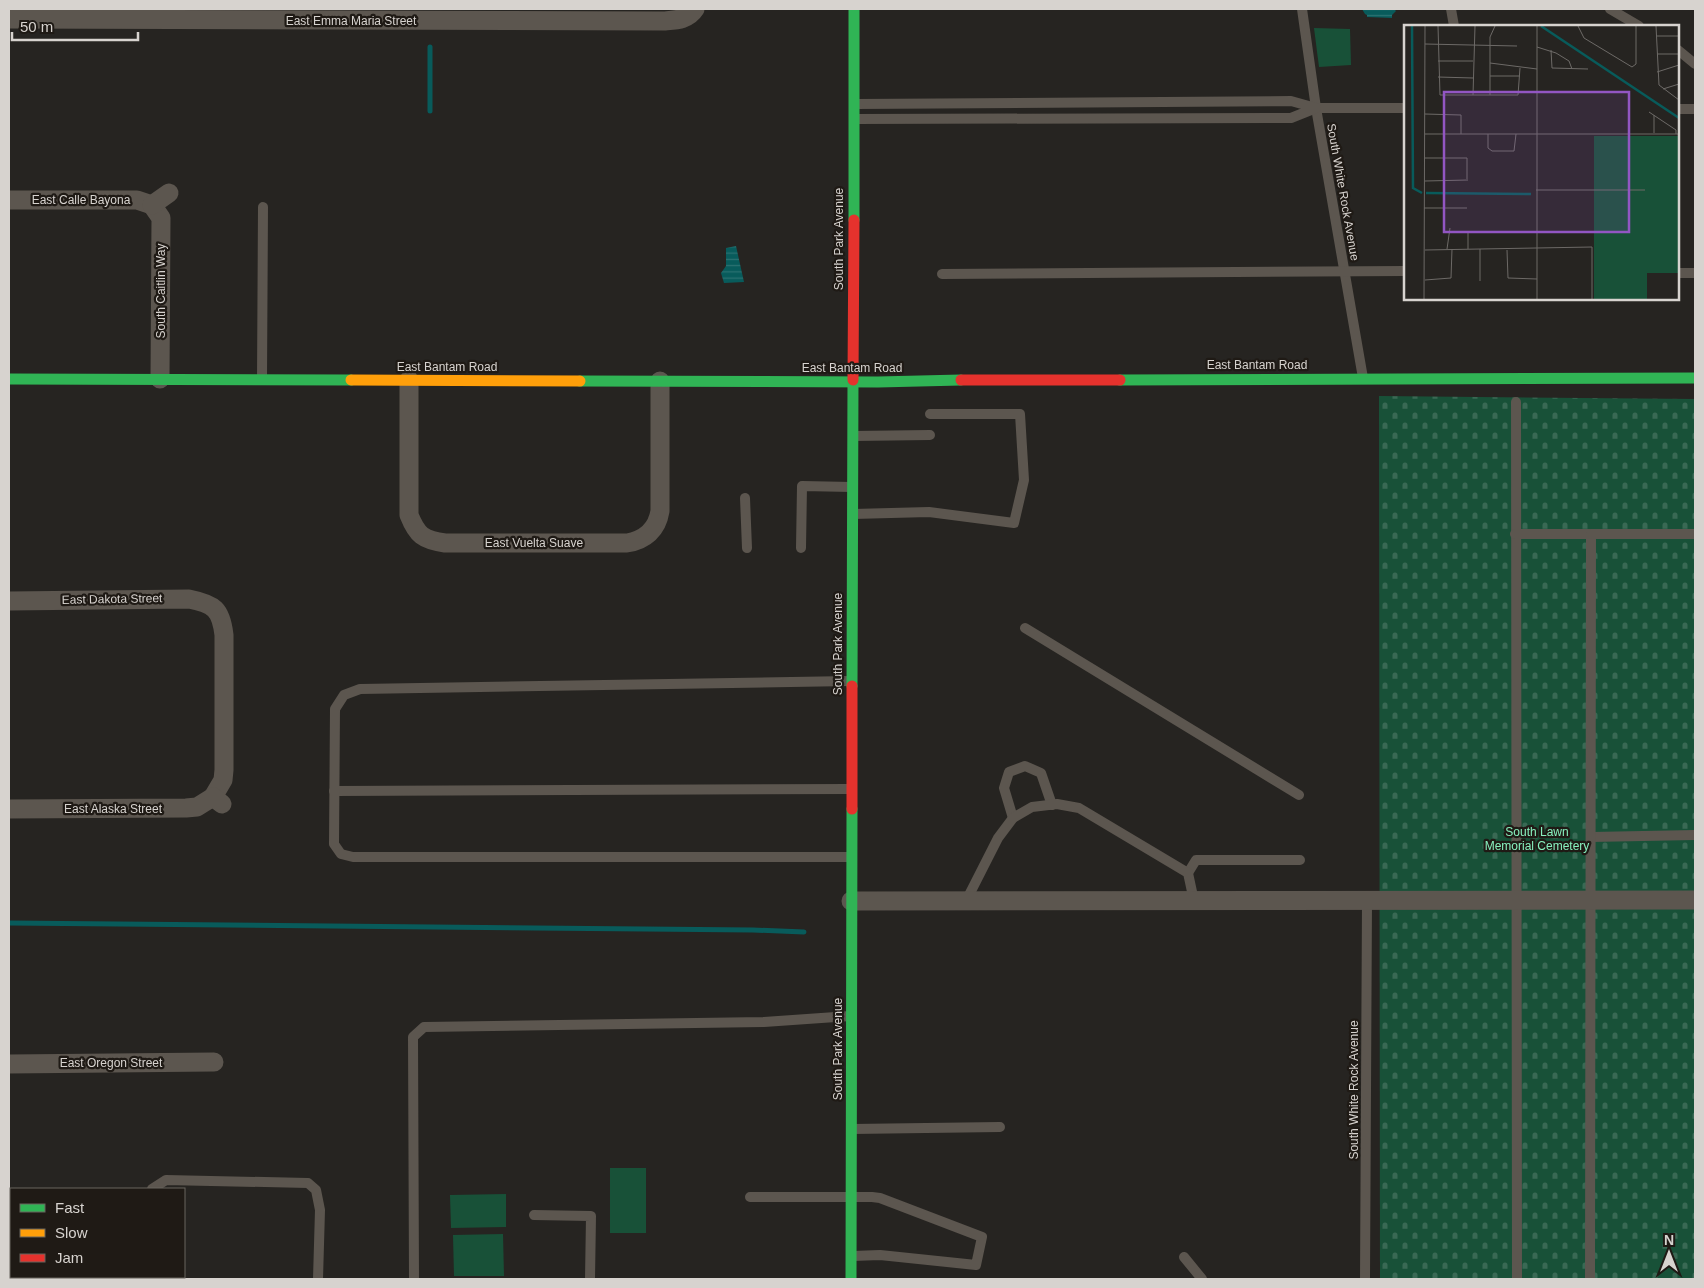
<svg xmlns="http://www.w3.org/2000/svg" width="1704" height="1288" viewBox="0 0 1704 1288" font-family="Arial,sans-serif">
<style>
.green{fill:#185138}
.cemetery{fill:url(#cemetery-stones)}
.water{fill:url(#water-rules)}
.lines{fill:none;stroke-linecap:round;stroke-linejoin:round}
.stream{stroke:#085b5b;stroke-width:5}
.lane{stroke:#5c564f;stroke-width:10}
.street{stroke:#5c564f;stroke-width:19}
.fast{stroke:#30b455;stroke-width:11}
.slow{stroke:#ff9f0a;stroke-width:11}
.jam{stroke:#e5322d;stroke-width:11}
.labels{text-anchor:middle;stroke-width:4.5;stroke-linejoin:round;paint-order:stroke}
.street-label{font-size:12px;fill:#d7d3cf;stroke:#1f1a15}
.park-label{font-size:12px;fill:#87f0be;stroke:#1f1a15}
.inset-river{fill:none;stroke:#085b5b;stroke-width:2.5}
.inset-road{fill:none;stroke:#6d6a67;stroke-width:1}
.view{fill:#9256c3;fill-opacity:0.15;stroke:#9256c3;stroke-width:2.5}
.inset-edge{fill:none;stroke:#d7d3cf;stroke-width:2.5}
</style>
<defs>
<pattern id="cemetery-stones" width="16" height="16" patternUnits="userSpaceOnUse" patternTransform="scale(1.25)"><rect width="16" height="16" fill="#185138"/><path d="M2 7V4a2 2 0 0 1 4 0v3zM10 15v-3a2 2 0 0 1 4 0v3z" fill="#396954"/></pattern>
<pattern id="water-rules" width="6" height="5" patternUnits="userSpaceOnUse" patternTransform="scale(1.25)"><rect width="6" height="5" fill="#085b5b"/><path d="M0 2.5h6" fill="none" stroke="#2b7272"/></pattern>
</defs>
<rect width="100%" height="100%" fill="#262421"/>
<!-- green -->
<g class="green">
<path d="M 1314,28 L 1350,29 L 1351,65 L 1319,67 Z"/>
<rect x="610" y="1168" width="36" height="65"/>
<path d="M 506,1194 L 506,1227 L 451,1228 L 450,1195 Z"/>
<path d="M 503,1234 L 504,1276 L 454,1276 L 453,1235 Z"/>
</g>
<!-- cemetery -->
<path class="cemetery" d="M 1379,396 L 1695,399 L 1695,1279 L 1380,1279 Z"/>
<!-- water -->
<g class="water">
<path d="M 1362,9 L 1394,9 L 1396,11 L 1392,15 L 1392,18 L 1367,17 L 1367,15 L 1365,14 Z"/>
<path d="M 736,246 L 744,282 L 724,283 L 721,273 L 726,266 L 726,248 Z"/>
</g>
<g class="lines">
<!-- stream -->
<g class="stream">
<path d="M 430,111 L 430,47"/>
<path d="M 9,923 L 753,930 L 804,932"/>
</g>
<!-- lane -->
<g class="lane">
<path d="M 1302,9 L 1316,108 L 1363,378"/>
<path d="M 1451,9 L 1454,26"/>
<path d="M 1610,9 L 1639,26"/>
<path d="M 1678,50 L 1695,64"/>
<path d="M 1316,108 L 1405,108"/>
<path d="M 1678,109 L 1695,109"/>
<path d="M 854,119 L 1291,118 L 1316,108 L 1291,101 L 856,104"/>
<path d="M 1678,273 L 1695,273"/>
<path d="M 942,274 L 1405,271"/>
<path d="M 262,379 L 263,207"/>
<path d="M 1516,402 L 1517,1279"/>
<path d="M 853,436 L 930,435"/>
<path d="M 745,498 L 747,548"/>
<path d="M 853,514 L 929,512 L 1014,523 L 1024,480 L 1020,414 L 930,414"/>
<path d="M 1515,534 L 1591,534"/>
<path d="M 801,548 L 802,486 L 852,487"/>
<path d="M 1025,628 L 1299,795"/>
<path d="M 334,791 L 851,789"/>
<path d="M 1013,818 L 1004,788 L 1009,772 L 1025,766 L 1041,773 L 1052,805"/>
<path d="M 1591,837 L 1695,835"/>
<path d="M 850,857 L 353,857 L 341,854 L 334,844 L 335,709 L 344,695 L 360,689 L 850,681"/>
<path d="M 1188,873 L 1196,860 L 1300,860"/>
<path d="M 966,901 L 998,838 L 1013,818 L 1032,807 L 1057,804 L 1079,808 L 1188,873 L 1194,901"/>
<path d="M 852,1129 L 1000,1127"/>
<path d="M 152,1189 L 166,1180 L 308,1183 L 316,1190 L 320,1210 L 318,1279"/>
<path d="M 750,1197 L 872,1197 L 880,1198 L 982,1237 L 976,1265 L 880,1255 L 853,1256"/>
<path d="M 534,1215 L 591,1216 L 590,1279"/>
<path d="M 1184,1257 L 1202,1279"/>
<path d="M 141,1279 L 141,1277"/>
<path d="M 414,1279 L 413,1037 L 424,1027 L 764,1022 L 850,1016"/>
<path d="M 1365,1279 L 1367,901"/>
<path d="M 1590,1279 L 1591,534 L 1695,534"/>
</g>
<!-- street -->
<g class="street">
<path d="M 9,19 L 664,21 C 676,20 688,20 695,9"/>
<path d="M 9,200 L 137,200 L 152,205"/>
<path d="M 152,205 L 161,218 L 160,379"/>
<path d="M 152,205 L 169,193"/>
<path d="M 409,380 L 409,515 C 417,535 423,540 445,543 L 627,543 C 645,540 657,530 660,511 L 660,381"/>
<path d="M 9,601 L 189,599 C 214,604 221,609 224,635 L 224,770 L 223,780 L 213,797"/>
<path d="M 9,809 L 186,808 L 197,807 L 213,797 L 222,804"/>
<path d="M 851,901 L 1695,900"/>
<path d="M 9,1064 L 214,1062"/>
<path d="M 30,1279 L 32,1277"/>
</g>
<!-- fast -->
<g class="fast">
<path d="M 854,220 L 854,9"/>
<path d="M 9,379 L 351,380"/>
<path d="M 1120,380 L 1695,378"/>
<path d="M 580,381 L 878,382 L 961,380"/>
<path d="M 852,686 L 853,380"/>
<path d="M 851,1279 L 852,809"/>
</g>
<!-- slow -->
<path class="slow" d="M 351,380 L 580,381"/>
<!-- jam -->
<g class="jam">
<path d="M 853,380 L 854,220"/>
<path d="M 961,380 L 1120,380"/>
<path d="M 852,809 L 852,686"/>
</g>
</g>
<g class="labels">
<!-- street labels -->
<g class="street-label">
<text x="351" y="25">East Emma Maria Street</text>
<text transform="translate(1343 192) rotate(80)" y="4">South White Rock Avenue</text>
<text x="81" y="204">East Calle Bayona</text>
<text transform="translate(839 239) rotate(-90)" y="4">South Park Avenue</text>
<text transform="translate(161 291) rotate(-90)" y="4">South Caitlin Way</text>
<text x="1257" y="369">East Bantam Road</text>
<text x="447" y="371">East Bantam Road</text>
<text x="852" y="372">East Bantam Road</text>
<text x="534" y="547">East Vuelta Suave</text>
<text transform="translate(112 599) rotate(-1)" y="4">East Dakota Street</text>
<text transform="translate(838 644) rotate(-90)" y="4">South Park Avenue</text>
<text x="113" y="813">East Alaska Street</text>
<text transform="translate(838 1049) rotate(-90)" y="4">South Park Avenue</text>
<text x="111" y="1067">East Oregon Street</text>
<text transform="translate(1354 1090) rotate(-90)" y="4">South White Rock Avenue</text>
</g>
<!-- park labels -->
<g class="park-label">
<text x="1537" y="836">South Lawn<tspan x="1537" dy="14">Memorial Cemetery</tspan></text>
</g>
</g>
<!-- overview -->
<g transform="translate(1404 25)">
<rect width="275" height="275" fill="#262421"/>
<path d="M 190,111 L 275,111 L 275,248 L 243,248 L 243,274 L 190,274 Z" fill="#185138"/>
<path class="inset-river" d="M 8,1 L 9,163 L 18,168M 137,1 L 275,93M 22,168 L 127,169"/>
<path class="inset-road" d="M 34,1 L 36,70 L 114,70 L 116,43M 174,1 L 180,13 L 228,42 L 232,39 L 232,1M 252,1 L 255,60 L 275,75M 253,11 L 275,11M 21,19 L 113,21M 133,22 L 152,28 L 165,36 L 168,44M 147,25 L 148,43 L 184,44M 253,29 L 275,29M 34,36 L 69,36M 86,38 L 133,44M 253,47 L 275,40M 86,51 L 116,51M 34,52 L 69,53M 259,64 L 275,59M 69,70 L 71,1M 86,70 L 86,12 L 91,1M 245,87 L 272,105 L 272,109M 21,89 L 57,90M 57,90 L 57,109M 250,90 L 250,108M 21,109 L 275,109M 84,109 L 84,123 L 88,126 L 110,126 L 112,109M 21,133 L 63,133M 63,133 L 63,154M 21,156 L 64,155M 132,165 L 241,165M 20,183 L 63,183M 64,208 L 64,224M 43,224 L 46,203M 76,224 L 76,256M 21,225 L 188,222 L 188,274M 103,225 L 104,253 L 133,254M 21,255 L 47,253 L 48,224M 20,274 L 21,1M 133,274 L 133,1"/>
<path class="view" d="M 40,67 L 225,67 L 225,207 L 40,207 Z"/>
<rect width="275" height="275" class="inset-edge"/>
</g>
<!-- border -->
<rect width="1704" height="1288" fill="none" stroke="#d7d3cf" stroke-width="20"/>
<!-- legend -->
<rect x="10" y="1188" width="175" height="90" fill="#1f1a15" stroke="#69645f"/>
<rect x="20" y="1204" width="25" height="8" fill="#30b455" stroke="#69645f"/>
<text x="55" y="1213" font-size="15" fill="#d7d3cf">Fast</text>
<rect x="20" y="1229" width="25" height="8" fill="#ff9f0a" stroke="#69645f"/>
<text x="55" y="1238" font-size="15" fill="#d7d3cf">Slow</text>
<rect x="20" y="1254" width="25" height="8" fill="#e5322d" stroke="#69645f"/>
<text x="55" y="1263" font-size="15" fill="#d7d3cf">Jam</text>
<!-- north arrow -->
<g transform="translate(1669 1253)" stroke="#1f1a15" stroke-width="4" paint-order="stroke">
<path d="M0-4L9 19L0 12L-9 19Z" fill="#d7d3cf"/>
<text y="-8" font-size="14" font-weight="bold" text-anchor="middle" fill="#d7d3cf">N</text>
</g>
<!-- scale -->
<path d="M12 32v8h126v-8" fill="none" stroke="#d7d3cf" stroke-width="2.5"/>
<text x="20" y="32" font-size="15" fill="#d7d3cf" stroke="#1f1a15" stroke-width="4" paint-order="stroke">50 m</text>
</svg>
